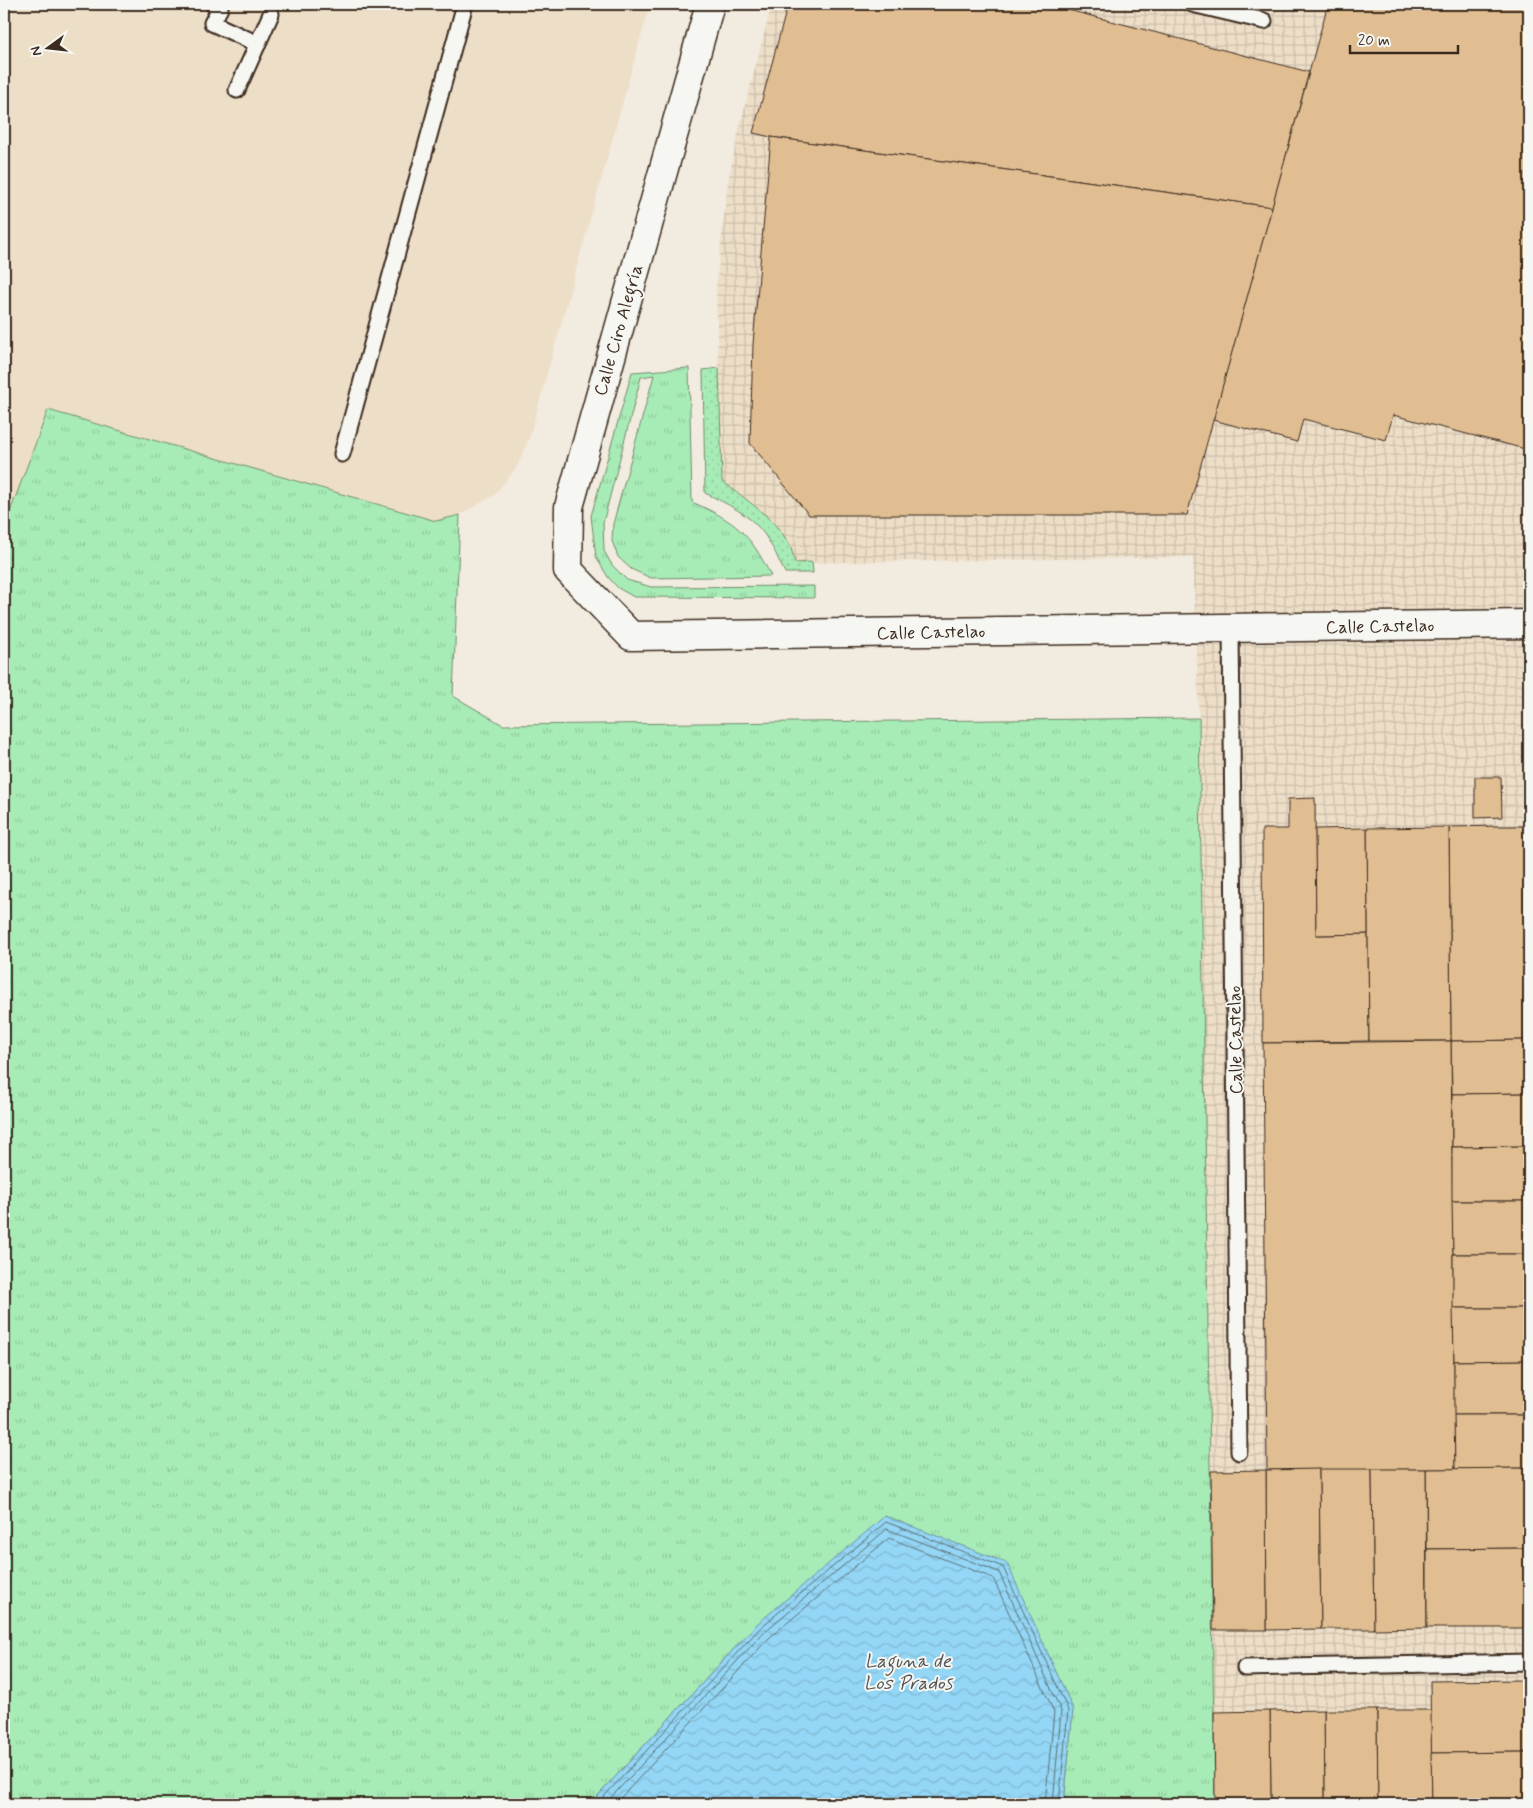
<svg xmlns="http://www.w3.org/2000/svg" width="1533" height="1808" viewBox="0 0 1533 1808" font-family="Mynerve,sans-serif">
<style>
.built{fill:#eddec8}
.industrial{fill:url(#industrial-grid)}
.grass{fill:url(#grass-tufts);stroke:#718b6a}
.park{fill:url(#park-dots);stroke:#718b6a}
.water{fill:url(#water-waves);stroke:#70919f}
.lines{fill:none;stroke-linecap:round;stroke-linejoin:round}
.shore{stroke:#5e6f74;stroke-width:1}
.building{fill:#e0be92;stroke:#3b2a1e}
.lane-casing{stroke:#3b2a1e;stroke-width:19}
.street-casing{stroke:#3b2a1e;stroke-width:31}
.lane{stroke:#f6f6f2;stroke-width:15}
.street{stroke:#f6f6f2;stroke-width:28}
.labels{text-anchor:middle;stroke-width:4;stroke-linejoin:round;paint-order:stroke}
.street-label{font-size:18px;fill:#3b2a1e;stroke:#f6f6f2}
.water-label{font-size:19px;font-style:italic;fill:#515554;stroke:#f6f6f2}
</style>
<defs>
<pattern id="industrial-grid" width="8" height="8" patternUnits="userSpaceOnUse" patternTransform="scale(1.25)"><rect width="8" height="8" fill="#eddec8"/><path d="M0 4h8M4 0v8" fill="none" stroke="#ccbfab"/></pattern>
<pattern id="grass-tufts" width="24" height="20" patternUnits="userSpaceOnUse" patternTransform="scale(1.25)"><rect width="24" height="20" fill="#a7ecb7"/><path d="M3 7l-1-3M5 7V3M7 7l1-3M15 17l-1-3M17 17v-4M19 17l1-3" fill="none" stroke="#91cb9d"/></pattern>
<pattern id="park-dots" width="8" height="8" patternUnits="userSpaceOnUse" patternTransform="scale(1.25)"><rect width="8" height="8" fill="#a7ecb7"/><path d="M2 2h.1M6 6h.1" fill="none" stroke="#91cb9d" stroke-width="1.8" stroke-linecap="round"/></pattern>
<pattern id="water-waves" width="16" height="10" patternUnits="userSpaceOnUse" patternTransform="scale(1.25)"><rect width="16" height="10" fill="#93d6f5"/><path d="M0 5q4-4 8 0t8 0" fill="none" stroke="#80b8d2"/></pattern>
</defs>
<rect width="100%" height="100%" fill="#f2ebdf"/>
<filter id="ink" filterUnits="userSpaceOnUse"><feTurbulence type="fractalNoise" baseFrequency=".02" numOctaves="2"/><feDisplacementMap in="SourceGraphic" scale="10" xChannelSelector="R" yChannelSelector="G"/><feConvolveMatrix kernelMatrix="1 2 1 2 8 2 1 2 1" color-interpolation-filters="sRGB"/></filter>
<g filter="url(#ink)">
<!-- built -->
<path class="built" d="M 4,4 L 650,4 L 530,435 L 517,467 L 494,495 L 460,515 L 436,521 L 49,410 L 4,528 Z"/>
<!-- industrial -->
<path class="industrial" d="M 772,4 L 1529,4 L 1529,1804 L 1215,1804 L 1199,718 L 1193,557 L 795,563 L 790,545 L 775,524 L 752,503 L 722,481 L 716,287 L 728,182 L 739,129 Z"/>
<!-- grass -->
<g class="grass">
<path d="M 689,368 L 692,502 C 735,521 750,533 771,576 L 651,578 L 631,569 L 618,557 L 612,541 L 613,524 L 654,375 L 641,377 L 603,523 L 604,551 L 612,565 L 627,580 L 651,587 L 814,586 L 814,598 L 634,597 L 618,588 L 608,577 L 596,557 L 591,516 L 632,372 Z"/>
<path d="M 48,410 L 436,521 L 460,515 L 453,696 L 503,725 L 1199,718 L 1215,1804 L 1064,1804 L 1073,1709 L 757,1624 L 590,1804 L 4,1804 L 4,528 Z"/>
</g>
<!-- park -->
<path class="park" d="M 719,368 L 722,481 C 746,500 774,517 789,544 C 792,549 793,556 795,563 L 812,562 L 813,573 L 785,573 C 779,560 773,547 765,535 C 751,515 726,503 705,493 L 703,370 Z"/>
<!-- water -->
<path class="water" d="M 885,1516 L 1007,1563 L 1073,1709 L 1064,1804 L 590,1804 L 757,1624 Z"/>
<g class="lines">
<!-- shore -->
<g class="shore">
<path d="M 597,1804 L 760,1628 L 886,1522 L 1003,1567 L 1068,1710 L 1059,1804"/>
<path d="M 605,1804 L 764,1632 L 887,1529 L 999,1572 L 1061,1711 L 1053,1804"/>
<path d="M 615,1804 L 769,1638 L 889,1538 L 993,1578 L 1054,1712 L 1045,1804"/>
</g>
</g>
<!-- building -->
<g class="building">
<path d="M 788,4 L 1045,4 L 1309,72 L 1272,207 L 771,137 L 753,133 Z"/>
<path d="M 1328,4 L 1529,4 L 1529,450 L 1393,415 L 1386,440 L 1303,419 L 1297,442 L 1213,420 Z"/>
<path d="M 771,137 L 1272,207 L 1187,515 L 809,515 L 750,443 L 753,344 Z"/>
<path d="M 1475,777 L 1501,777 L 1502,817 L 1475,818 Z"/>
<path d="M 1315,798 L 1316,935 L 1368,934 L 1369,1041 L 1263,1043 L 1262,829 L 1288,829 L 1288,799 Z"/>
<path d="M 1502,826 L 1529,826 L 1529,1040 L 1451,1041 L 1449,827 Z"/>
<path d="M 1449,827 L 1451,1041 L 1369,1041 L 1367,828 Z"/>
<path d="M 1367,828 L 1368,934 L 1316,935 L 1315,829 Z"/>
<path d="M 1529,1040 L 1529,1093 L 1452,1094 L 1451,1041 Z"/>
<path d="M 1451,1041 L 1455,1469 L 1267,1470 L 1263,1043 Z"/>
<path d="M 1529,1093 L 1529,1146 L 1452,1147 L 1452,1094 Z"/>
<path d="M 1529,1146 L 1529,1201 L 1452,1201 L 1452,1147 Z"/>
<path d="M 1452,1201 L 1529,1201 L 1529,1254 L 1453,1254 Z"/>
<rect x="1453" y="1254" width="76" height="54"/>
<path d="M 1453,1308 L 1529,1308 L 1529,1360 L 1454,1361 Z"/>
<path d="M 1529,1360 L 1529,1415 L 1454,1415 L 1454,1361 Z"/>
<path d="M 1454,1415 L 1529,1415 L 1529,1468 L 1455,1469 Z"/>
<path d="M 1529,1468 L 1529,1548 L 1427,1549 L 1426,1469 Z"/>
<path d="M 1319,1469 L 1321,1629 L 1267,1630 L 1266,1470 Z"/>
<path d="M 1319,1469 L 1372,1469 L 1374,1629 L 1321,1629 Z"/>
<path d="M 1372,1469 L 1426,1469 L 1427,1628 L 1374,1629 Z"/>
<path d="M 1266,1470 L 1267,1630 L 1213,1630 L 1211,1471 Z"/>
<path d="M 1529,1548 L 1529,1628 L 1427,1628 L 1427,1549 Z"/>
<path d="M 1529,1680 L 1529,1752 L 1431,1753 L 1430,1681 Z"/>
<path d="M 1324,1710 L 1377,1710 L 1378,1804 L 1325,1804 Z"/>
<path d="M 1324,1710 L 1325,1804 L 1271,1804 L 1270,1711 Z"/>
<path d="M 1377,1710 L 1431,1710 L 1432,1804 L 1378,1804 Z"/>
<path d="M 1270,1711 L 1271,1804 L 1215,1804 L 1214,1712 Z"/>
<path d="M 1529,1752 L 1529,1804 L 1432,1804 L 1431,1753 Z"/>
</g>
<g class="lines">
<defs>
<g id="lane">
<path d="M 213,4 L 220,8 L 212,23 L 258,44"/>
<path d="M 1192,4 L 1264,21"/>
<path d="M 237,90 L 271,14"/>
<path d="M 342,454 L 465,4"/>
<path d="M 1231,628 L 1239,1452"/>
<path d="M 1245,1668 L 1529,1662"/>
</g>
<path id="street" d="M 710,4 L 569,507 L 568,570 L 631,636 L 1529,624"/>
</defs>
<!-- lane casing -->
<use href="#lane" class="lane-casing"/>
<!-- street casing -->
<use href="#street" class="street-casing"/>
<!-- lane -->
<use href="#lane" class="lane"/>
<!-- street -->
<use href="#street" class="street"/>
</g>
</g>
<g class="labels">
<!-- street labels -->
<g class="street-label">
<text transform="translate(618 330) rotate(-74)" y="6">Calle Ciro Alegría</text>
<text transform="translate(1380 626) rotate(-1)" y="6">Calle Castelao</text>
<text transform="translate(931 632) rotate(-1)" y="6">Calle Castelao</text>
<text transform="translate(1235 1040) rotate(-91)" y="6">Calle Castelao</text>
</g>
<!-- water labels -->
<g class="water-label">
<text x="908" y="1667">Laguna de<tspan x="908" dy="22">Los Prados</tspan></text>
</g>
</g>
<!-- margin -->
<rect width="1533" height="1808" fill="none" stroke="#f6f6f2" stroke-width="20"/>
<rect x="10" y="10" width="1513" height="1788" fill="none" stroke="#3b2a1e" stroke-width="2" filter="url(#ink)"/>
<!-- north arrow -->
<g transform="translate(48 48) rotate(255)" stroke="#f6f6f2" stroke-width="4" paint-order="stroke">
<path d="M0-4L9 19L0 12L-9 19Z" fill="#3b2a1e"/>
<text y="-8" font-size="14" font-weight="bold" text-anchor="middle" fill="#3b2a1e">N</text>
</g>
<!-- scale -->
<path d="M1350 45v8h108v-8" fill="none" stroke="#3b2a1e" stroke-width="2.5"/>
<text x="1358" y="45" font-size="15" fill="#3b2a1e" stroke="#f6f6f2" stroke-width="4" paint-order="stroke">20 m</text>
</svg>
